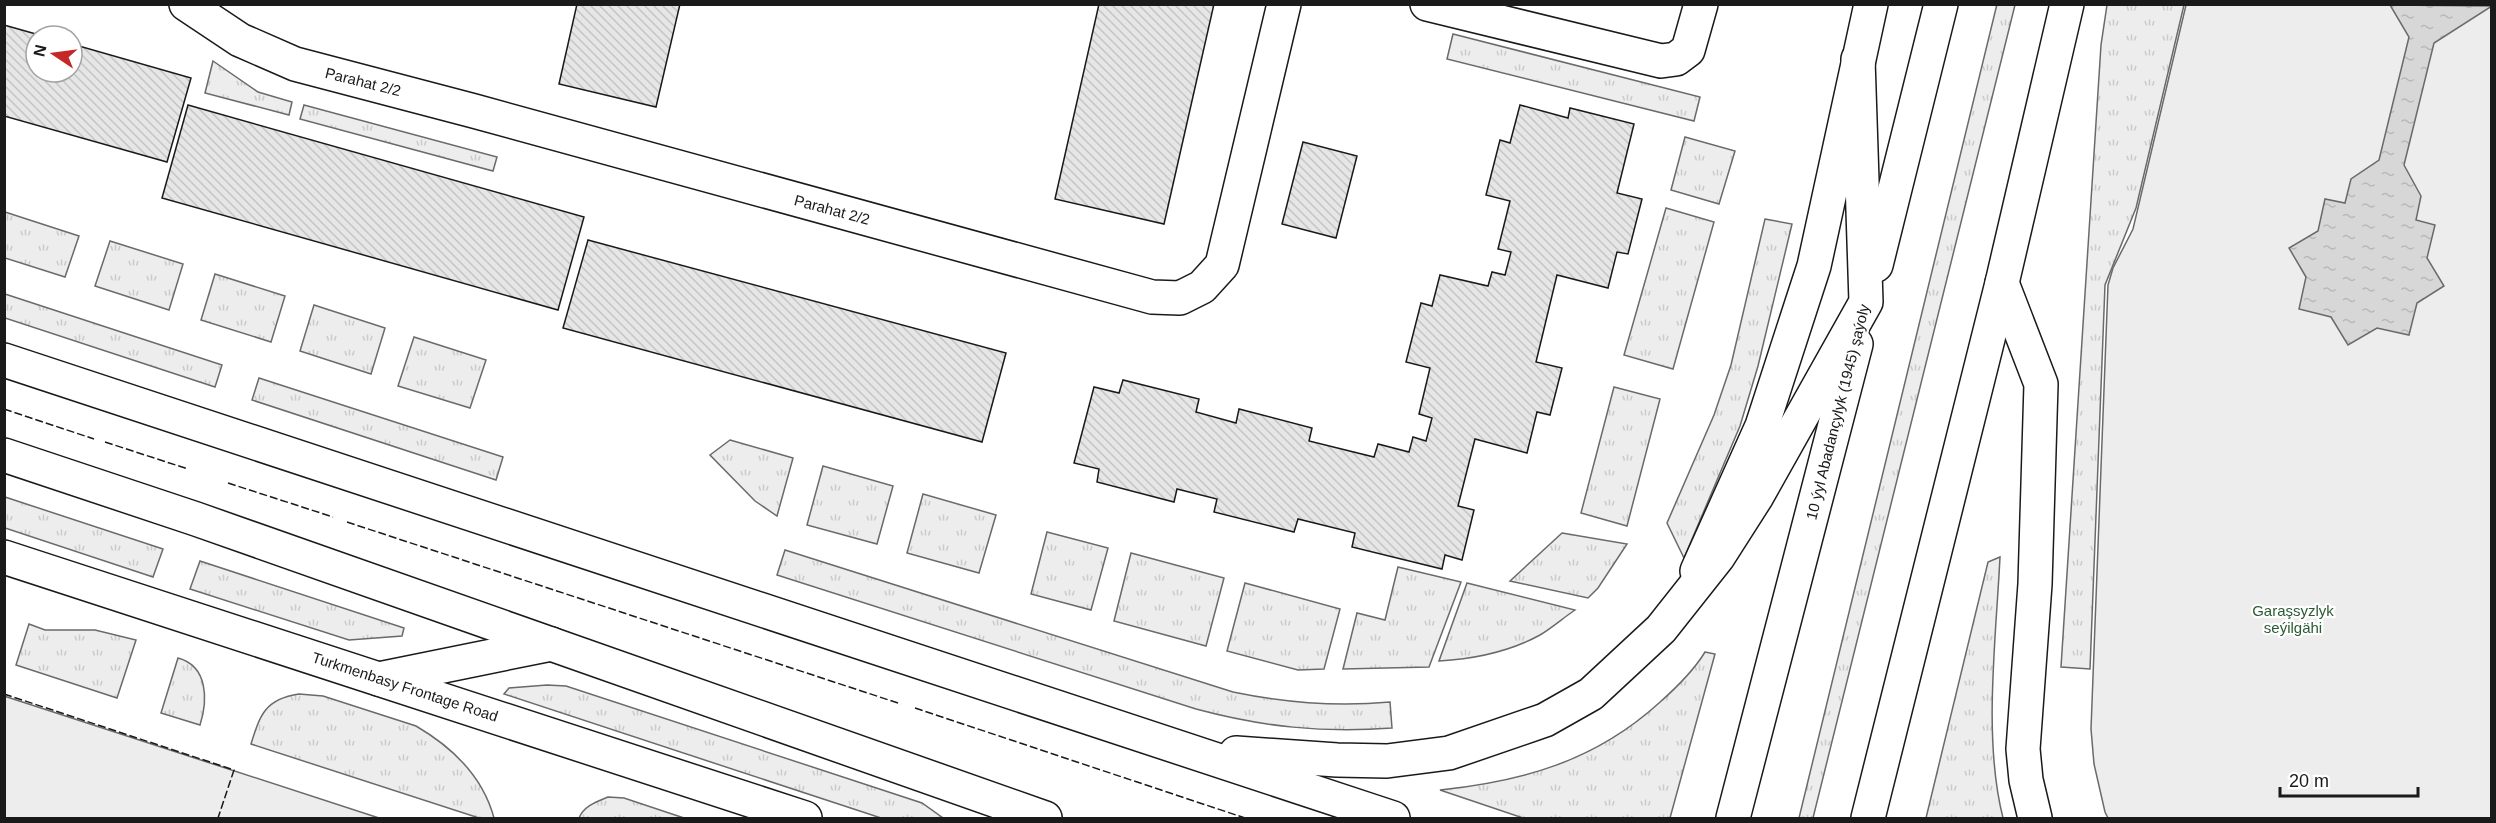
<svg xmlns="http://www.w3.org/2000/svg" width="2496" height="823" viewBox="0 0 2496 823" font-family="Arial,sans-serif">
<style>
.grass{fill:url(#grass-tufts);stroke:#6a6a6a;stroke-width:1.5}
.park{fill:#ededed;stroke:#6a6a6a;stroke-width:1.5}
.water{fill:url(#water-ripples);stroke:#6a6a6a;stroke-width:1.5}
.building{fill:url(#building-back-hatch);stroke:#1a1a1a;stroke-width:1.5}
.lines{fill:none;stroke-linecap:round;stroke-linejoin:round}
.minor-casing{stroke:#1a1a1a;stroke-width:36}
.primary-casing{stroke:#1a1a1a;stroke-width:36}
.minor{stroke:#fff;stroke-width:33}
.primary{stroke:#fff;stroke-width:33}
.fence{stroke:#1a1a1a;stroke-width:1.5;stroke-dasharray:8 3;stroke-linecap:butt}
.labels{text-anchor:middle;stroke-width:4.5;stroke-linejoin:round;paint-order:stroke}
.street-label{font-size:15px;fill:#1a1a1a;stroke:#fff}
.park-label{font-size:15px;fill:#2b5a34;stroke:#fff}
</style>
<defs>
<pattern id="grass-tufts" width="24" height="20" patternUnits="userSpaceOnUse" patternTransform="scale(1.5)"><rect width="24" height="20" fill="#ededed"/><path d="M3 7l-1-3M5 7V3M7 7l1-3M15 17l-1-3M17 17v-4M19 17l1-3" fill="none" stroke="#cbcbcb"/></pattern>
<pattern id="water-ripples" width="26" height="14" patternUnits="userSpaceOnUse" patternTransform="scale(1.5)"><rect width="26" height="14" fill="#d7d7d7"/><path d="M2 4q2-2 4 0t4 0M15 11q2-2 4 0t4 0" fill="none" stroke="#b8b8b8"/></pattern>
<pattern id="building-back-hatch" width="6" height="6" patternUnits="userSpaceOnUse" patternTransform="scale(1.5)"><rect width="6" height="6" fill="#e6e6e6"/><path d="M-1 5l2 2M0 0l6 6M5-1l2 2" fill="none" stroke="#c5c5c5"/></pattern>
</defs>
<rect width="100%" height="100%" fill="#fff"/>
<!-- grass -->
<g class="grass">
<path d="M 1997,4 L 2015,5 L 1813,818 L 1799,818 Z"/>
<path d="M 2107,5 L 2184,5 L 2136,208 L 2105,285 L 2090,669 L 2061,667 L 2101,45 Z"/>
<path d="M 1453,34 L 1700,97 L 1694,121 L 1447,59 Z"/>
<path d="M 213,61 L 258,92 L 292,102 L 289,115 L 205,93 Z"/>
<path d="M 304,105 L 497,157 L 493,171 L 300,119 Z"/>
<path d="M 1685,137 L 1735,151 L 1719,204 L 1671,190 Z"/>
<path d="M 1666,208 L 1714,222 L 1673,369 L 1624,355 Z"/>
<path d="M 5,212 L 79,236 L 65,277 L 5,258 Z"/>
<path d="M 1765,219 L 1792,224 L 1758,366 L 1740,426 L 1684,558 L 1667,523 L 1714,415 L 1731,365 Z"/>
<path d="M 110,241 L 183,264 L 169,310 L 95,286 Z"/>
<path d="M 215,274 L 285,296 L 271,342 L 201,320 Z"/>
<path d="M 5,294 L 222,365 L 215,387 L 5,318 Z"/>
<path d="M 314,305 L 385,328 L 371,374 L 300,351 Z"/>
<path d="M 414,337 L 486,360 L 470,408 L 398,386 Z"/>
<path d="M 259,378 L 503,457 L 496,480 L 252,400 Z"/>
<path d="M 1614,387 L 1660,399 L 1627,526 L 1581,513 Z"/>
<path d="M 730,440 L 793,458 L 777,516 L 755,501 L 710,455 Z"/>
<path d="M 823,466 L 893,486 L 877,544 L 807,525 Z"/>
<path d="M 923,494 L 996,515 L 979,573 L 907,553 Z"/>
<path d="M 5,497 L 163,549 L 153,577 L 5,528 Z"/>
<path d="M 1047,532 L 1108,548 L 1091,610 L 1031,594 Z"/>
<path d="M 1562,533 L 1627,544 L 1598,588 L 1588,598 L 1510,581 Z"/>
<path d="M 785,550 L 1233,692 C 1286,703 1336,707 1390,702 L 1392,728 C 1322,733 1263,727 1196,709 L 777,575 Z"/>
<path d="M 1131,553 L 1224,578 L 1206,646 L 1114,621 Z"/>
<path d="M 2000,557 C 1996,639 1983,739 2003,818 L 1926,818 L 1988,562 Z"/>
<path d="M 200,561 L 404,628 L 402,636 L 349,640 L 190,589 Z"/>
<path d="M 1398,567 L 1461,582 L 1429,667 L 1343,669 L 1357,613 L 1385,620 Z"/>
<path d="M 1245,583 L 1340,609 L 1324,669 L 1298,670 L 1227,651 Z"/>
<path d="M 1467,583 L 1575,610 C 1563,618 1552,628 1540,635 C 1509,652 1474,659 1439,661 Z"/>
<path d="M 29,624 L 45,630 L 95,630 L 136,640 L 117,698 L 16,665 Z"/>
<path d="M 1705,652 L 1715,654 L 1670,818 L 1523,818 L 1440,790 C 1524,781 1595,761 1659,703 C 1676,688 1693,672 1705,652 Z"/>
<path d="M 178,658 C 208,666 208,700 200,725 L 161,713 Z"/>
<path d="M 547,685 L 566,686 L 922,803 L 943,818 L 881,818 L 504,694 L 509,688 Z"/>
<path d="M 299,694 L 323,696 L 416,726 C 452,747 483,777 494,818 L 479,818 L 251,744 C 260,715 265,699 299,694 Z"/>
<path d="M 608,797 L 624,798 L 684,818 L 579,818 C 584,806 596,802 608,797 Z"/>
</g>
<!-- park -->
<g class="park">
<path d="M 2186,5 L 2491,5 L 2491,818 L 2108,818 L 2105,812 L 2094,764 L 2091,729 L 2108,285 L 2113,268 L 2133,229 Z"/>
<path d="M 4,696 L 379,818 L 5,818 Z"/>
</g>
<!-- water -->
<path class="water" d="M 2390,5 L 2492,6 L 2434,43 L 2404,165 L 2421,196 L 2416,220 L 2435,225 L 2427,258 L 2444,286 L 2417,303 L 2409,335 L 2377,328 L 2348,345 L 2331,317 L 2299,309 L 2306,277 L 2289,248 L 2318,231 L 2325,199 L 2345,203 L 2351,179 L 2379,160 L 2409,37 Z"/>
<!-- building -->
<g class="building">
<path d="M 577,4 L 680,4 L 656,107 L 559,84 Z"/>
<path d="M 1099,4 L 1214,4 L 1164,224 L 1055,199 Z"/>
<path d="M 4,25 L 43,36 L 36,36 L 36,72 L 72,72 L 72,44 L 191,78 L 167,162 L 4,116 Z"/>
<path d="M 188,105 L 584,217 L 558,310 L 162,198 Z"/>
<path d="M 1520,105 L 1568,118 L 1570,108 L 1634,124 L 1617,193 L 1642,199 L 1628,254 L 1617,252 L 1608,288 L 1557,275 L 1536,362 L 1562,368 L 1550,415 L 1537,412 L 1527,453 L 1475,439 L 1458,506 L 1474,510 L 1462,560 L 1445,555 L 1442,569 L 1352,547 L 1355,533 L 1298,519 L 1294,532 L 1214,512 L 1217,499 L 1177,489 L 1174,502 L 1097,482 L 1099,469 L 1074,463 L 1094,387 L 1119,393 L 1123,380 L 1199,399 L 1196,412 L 1236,423 L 1239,409 L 1312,428 L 1309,441 L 1374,457 L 1378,444 L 1409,452 L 1413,437 L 1426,441 L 1432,418 L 1419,414 L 1430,368 L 1406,362 L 1421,303 L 1432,306 L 1440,275 L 1488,286 L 1492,272 L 1505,275 L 1511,252 L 1498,249 L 1510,201 L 1486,195 L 1500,140 L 1510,143 Z"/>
<path d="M 1303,142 L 1357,156 L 1336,238 L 1282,224 Z"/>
<path d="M 588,240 L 1006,353 L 982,442 L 563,328 Z"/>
</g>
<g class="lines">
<defs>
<g id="minor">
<path d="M 186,4 L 240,40 L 295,64 L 474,111 L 1152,297 L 1180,298 L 1202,287 L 1222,265 L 1284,4"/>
<path d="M 1427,4 L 1661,61 L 1676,59 L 1688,50 L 1701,4"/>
<path d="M 4,557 L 805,818"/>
<path d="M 1697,571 L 1762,426 L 1814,266 L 1871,4"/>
</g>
<g id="primary">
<path d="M 1876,265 L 1941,4"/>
<path d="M 2002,283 L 2041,384 L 2035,584 L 2023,749 L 2026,780 L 2035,818"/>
<path d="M 4,360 L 1393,818"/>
<path d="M 4,455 L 196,519 L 1045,818"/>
<path d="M 379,679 L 551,644"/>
<path d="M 1236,753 L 1337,760 L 1387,761 L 1449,753 L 1545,720 L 1591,694 L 1661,629 L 1718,557 L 1757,496 L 1866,302 L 1858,59"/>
<path d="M 1733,818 L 1856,344"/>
<path d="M 1868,818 L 2002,283 L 2067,4"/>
</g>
</defs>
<!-- minor casing -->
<use href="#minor" class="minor-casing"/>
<!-- primary casing -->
<use href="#primary" class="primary-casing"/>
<!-- minor -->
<use href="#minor" class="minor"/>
<!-- primary -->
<use href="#primary" class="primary"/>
<!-- fence -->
<g class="fence">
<path d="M 4,409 L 94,439"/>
<path d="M 105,442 L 188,469"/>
<path d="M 228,483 L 333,517"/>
<path d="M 347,522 L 901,704"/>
<path d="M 4,694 L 234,770 L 218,818"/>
<path d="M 915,708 L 1245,818"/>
</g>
</g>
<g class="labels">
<!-- street labels -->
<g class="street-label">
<text transform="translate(363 82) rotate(14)" y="5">Parahat 2/2</text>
<text transform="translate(832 210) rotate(15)" y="5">Parahat 2/2</text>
<text transform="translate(1838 412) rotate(-76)" y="5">10 ýyl Abadançylyk (1945) şaýoly</text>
<text transform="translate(405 687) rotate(18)" y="5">Turkmenbasy Frontage Road</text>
</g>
<!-- park labels -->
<g class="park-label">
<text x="2293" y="616">Garaşsyzlyk<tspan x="2293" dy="17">seýilgähi</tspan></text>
</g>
</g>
<!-- border -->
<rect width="2496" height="823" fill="none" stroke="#1a1a1a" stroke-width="12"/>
<!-- north arrow -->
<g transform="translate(54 54) rotate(283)"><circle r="28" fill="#ffffff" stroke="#a3a3a3" stroke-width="1.5"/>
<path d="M0-4.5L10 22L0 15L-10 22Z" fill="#c62828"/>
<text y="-9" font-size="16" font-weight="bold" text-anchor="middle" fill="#1a1a1a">N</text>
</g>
<!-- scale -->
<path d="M2280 787v9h138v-9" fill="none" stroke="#1a1a1a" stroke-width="3"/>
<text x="2289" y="787" font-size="18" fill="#1a1a1a" stroke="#ffffff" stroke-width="4.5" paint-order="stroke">20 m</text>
</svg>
